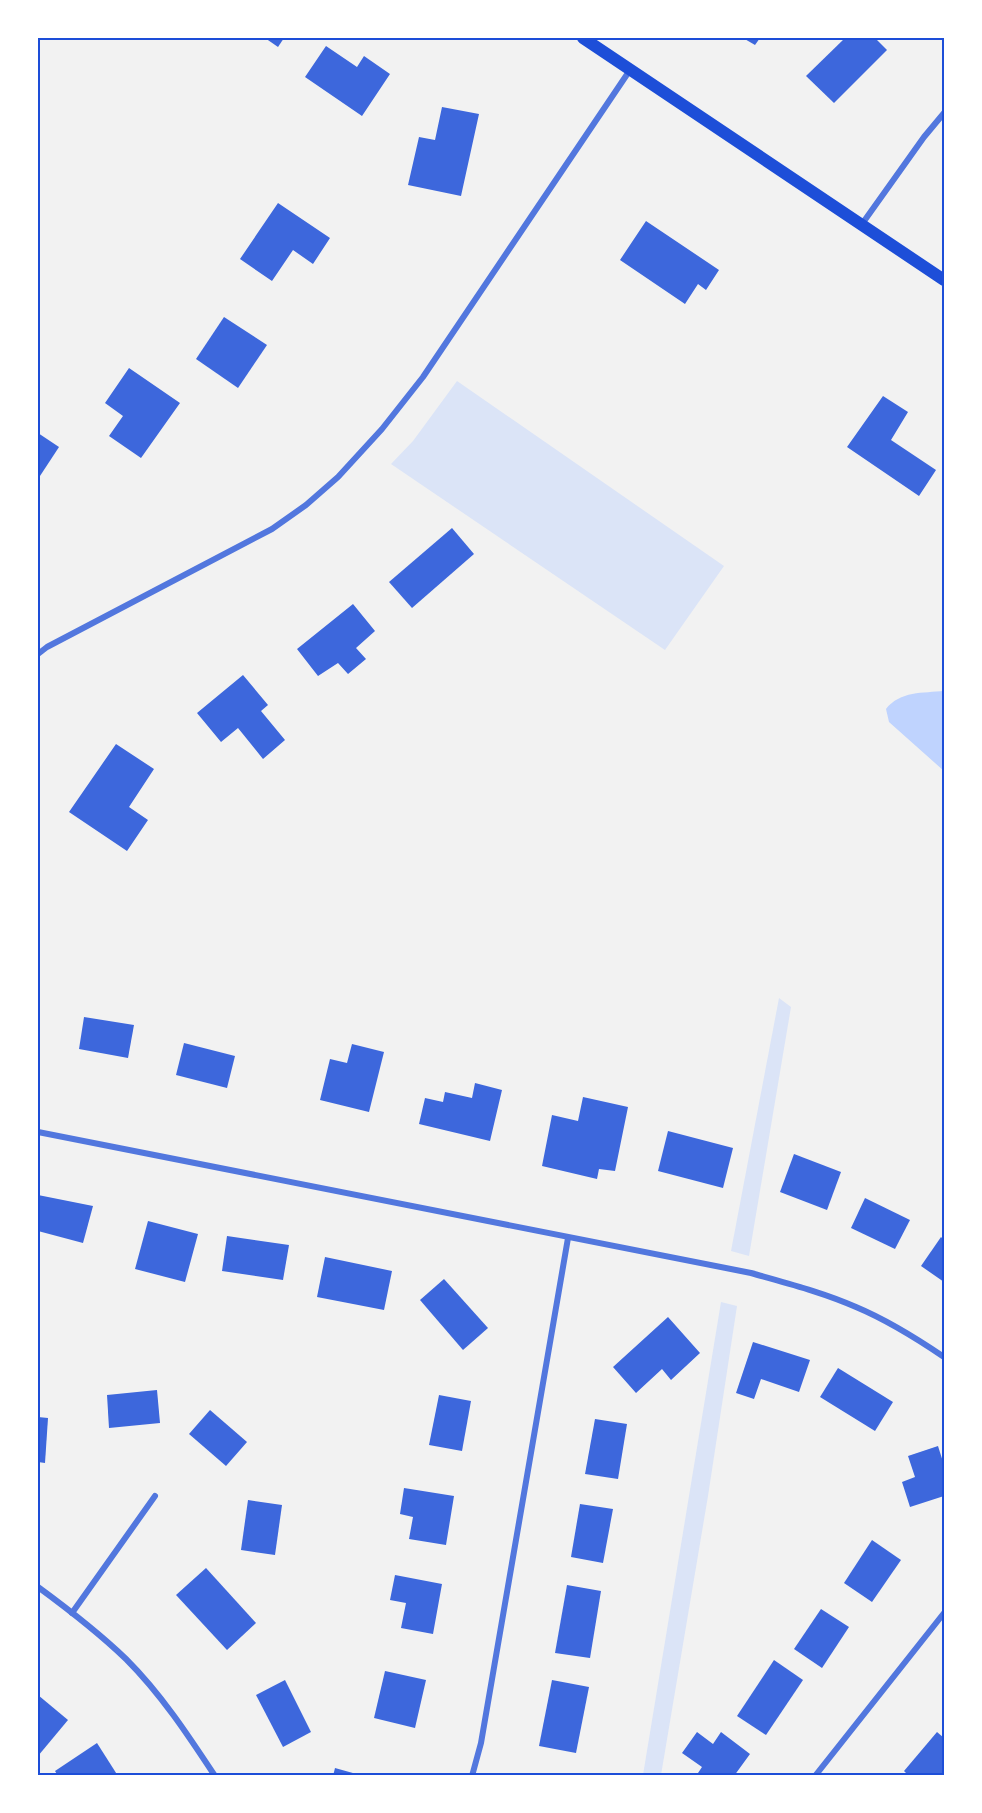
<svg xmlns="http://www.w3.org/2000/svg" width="982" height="1813" viewBox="0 0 982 1813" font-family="Rubik,sans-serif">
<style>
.green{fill:#dbe4f7}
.water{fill:#bfd3fe}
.building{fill:#3d67dc}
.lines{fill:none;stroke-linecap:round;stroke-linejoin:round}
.minor{stroke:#5277de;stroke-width:6}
.secondary{stroke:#1d4ed8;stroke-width:12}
.neatline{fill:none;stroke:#1d4ed8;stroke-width:2}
</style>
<rect width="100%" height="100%" fill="#f2f2f2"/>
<!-- green -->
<g class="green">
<path d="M 457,381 L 724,566 L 665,650 L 391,464 L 413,441 Z"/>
<path d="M 779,998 L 791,1007 L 749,1256 L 731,1251 Z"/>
<path d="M 721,1302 L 737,1306 L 708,1496 L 661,1775 L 643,1775 Z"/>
</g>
<!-- water -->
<path class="water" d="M 944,691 L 944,771 L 889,722 L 886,709 C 900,691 923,693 944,691 Z"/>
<!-- building -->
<g class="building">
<path d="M 265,38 L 284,38 L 278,47 Z"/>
<path d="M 743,38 L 760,38 L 755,45 Z"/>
<path d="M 845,38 L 875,38 L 887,50 L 834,103 L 806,76 Z"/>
<path d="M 326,46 L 357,67 L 364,56 L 390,74 L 362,116 L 305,77 Z"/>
<path d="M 442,107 L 479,114 L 461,196 L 408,185 L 419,137 L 435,140 Z"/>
<path d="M 278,203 L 330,238 L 313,264 L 293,250 L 272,281 L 240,259 Z"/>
<path d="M 646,221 L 719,270 L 706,290 L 698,284 L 685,304 L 620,260 Z"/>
<path d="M 224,317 L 267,345 L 238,388 L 196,359 Z"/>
<path d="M 129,368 L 180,403 L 141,458 L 109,436 L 123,416 L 105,403 Z"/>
<path d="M 883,396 L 908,412 L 891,440 L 936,470 L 919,496 L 847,447 Z"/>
<path d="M 38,433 L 59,447 L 38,479 Z"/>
<path d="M 452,528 L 474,554 L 412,608 L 389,582 Z"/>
<path d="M 353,604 L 375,631 L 356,648 L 366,659 L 348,674 L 338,663 L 318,676 L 297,649 Z"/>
<path d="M 243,675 L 268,705 L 261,711 L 285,740 L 263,759 L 238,728 L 221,742 L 197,713 Z"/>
<path d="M 116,744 L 154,769 L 129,807 L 148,820 L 127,851 L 69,812 Z"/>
<path d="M 84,1017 L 134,1025 L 128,1058 L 79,1049 Z"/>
<path d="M 184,1043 L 235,1056 L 227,1088 L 176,1075 Z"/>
<path d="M 352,1044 L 384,1052 L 369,1112 L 320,1100 L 330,1059 L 347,1063 Z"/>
<path d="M 475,1083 L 502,1090 L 490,1141 L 419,1124 L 425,1098 L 443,1102 L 445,1092 L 472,1098 Z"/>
<path d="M 583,1097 L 628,1107 L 615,1171 L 599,1169 L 597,1179 L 542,1166 L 552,1115 L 578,1121 Z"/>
<path d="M 668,1131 L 733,1148 L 723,1188 L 658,1171 Z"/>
<path d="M 794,1154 L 841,1172 L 827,1210 L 780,1192 Z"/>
<path d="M 38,1195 L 93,1206 L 83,1243 L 38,1231 Z"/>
<path d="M 865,1198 L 910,1220 L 895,1249 L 851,1228 Z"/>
<path d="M 148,1221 L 198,1234 L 185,1282 L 135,1269 Z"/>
<path d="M 227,1236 L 289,1245 L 283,1280 L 222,1271 Z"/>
<path d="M 941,1237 L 944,1240 L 944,1282 L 921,1266 Z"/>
<path d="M 325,1257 L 392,1271 L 384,1310 L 317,1297 Z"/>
<path d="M 444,1279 L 488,1328 L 463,1350 L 420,1300 Z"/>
<path d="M 668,1317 L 700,1353 L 671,1380 L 662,1369 L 636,1393 L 613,1367 Z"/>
<path d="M 753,1342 L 810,1360 L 799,1392 L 761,1379 L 754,1399 L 736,1393 Z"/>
<path d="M 838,1368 L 893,1402 L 875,1431 L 820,1397 Z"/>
<path d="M 157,1390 L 160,1423 L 109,1428 L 107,1395 Z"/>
<path d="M 439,1395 L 471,1401 L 462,1451 L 429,1445 Z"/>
<path d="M 210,1410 L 247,1442 L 226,1466 L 189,1434 Z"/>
<path d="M 38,1417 L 48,1418 L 45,1463 L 38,1462 Z"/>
<path d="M 595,1419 L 627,1424 L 618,1479 L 585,1474 Z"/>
<path d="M 938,1446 L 944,1465 L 944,1496 L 910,1507 L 902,1482 L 915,1477 L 908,1456 Z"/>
<path d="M 404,1488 L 454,1496 L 446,1545 L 409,1539 L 413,1517 L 400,1514 Z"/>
<path d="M 248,1500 L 282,1505 L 275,1555 L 241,1550 Z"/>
<path d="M 580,1504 L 613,1509 L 603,1563 L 571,1557 Z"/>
<path d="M 872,1540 L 901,1560 L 872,1602 L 844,1583 Z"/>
<path d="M 206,1568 L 256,1623 L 227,1650 L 176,1595 Z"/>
<path d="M 395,1575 L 442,1584 L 433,1634 L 401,1628 L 406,1603 L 390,1600 Z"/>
<path d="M 567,1585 L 601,1591 L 590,1658 L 555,1653 Z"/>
<path d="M 821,1609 L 849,1627 L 822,1668 L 794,1649 Z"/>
<path d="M 774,1660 L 803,1680 L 766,1735 L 737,1716 Z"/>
<path d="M 385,1671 L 426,1680 L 415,1728 L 374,1718 Z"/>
<path d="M 285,1680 L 311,1732 L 283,1747 L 256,1695 Z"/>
<path d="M 552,1680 L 589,1687 L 576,1753 L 539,1746 Z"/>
<path d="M 38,1695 L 68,1720 L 38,1756 Z"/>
<path d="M 697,1732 L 713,1744 L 721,1732 L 750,1754 L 734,1776 L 696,1776 L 702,1767 L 682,1753 Z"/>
<path d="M 937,1732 L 944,1738 L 944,1776 L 909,1776 L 904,1771 Z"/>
<path d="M 97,1743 L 118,1776 L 58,1776 L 55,1771 Z"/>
<path d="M 335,1768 L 360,1775 L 359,1776 L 333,1776 Z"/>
</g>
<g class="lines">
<!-- minor -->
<g class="minor">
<path d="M 862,224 L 924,137 L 944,113"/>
<path d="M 38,654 L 47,647 L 272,529 L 306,505 L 338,477 L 382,429 L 423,377 L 630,70"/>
<path d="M 38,1132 L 751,1273 C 786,1283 822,1292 856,1307 C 887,1320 916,1338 944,1357"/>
<path d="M 38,1587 C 68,1609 99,1633 126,1659 C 161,1694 188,1735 215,1776"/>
<path d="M 72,1613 L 155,1496"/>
<path d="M 472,1776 L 481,1743 L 568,1238"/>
<path d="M 815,1776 L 944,1613"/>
</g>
<!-- secondary -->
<path class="secondary" d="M 583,38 L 944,280"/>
</g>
<!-- border -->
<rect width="982" height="1813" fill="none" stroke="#ffffff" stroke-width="78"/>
<rect x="39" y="39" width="904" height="1735" class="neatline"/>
</svg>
